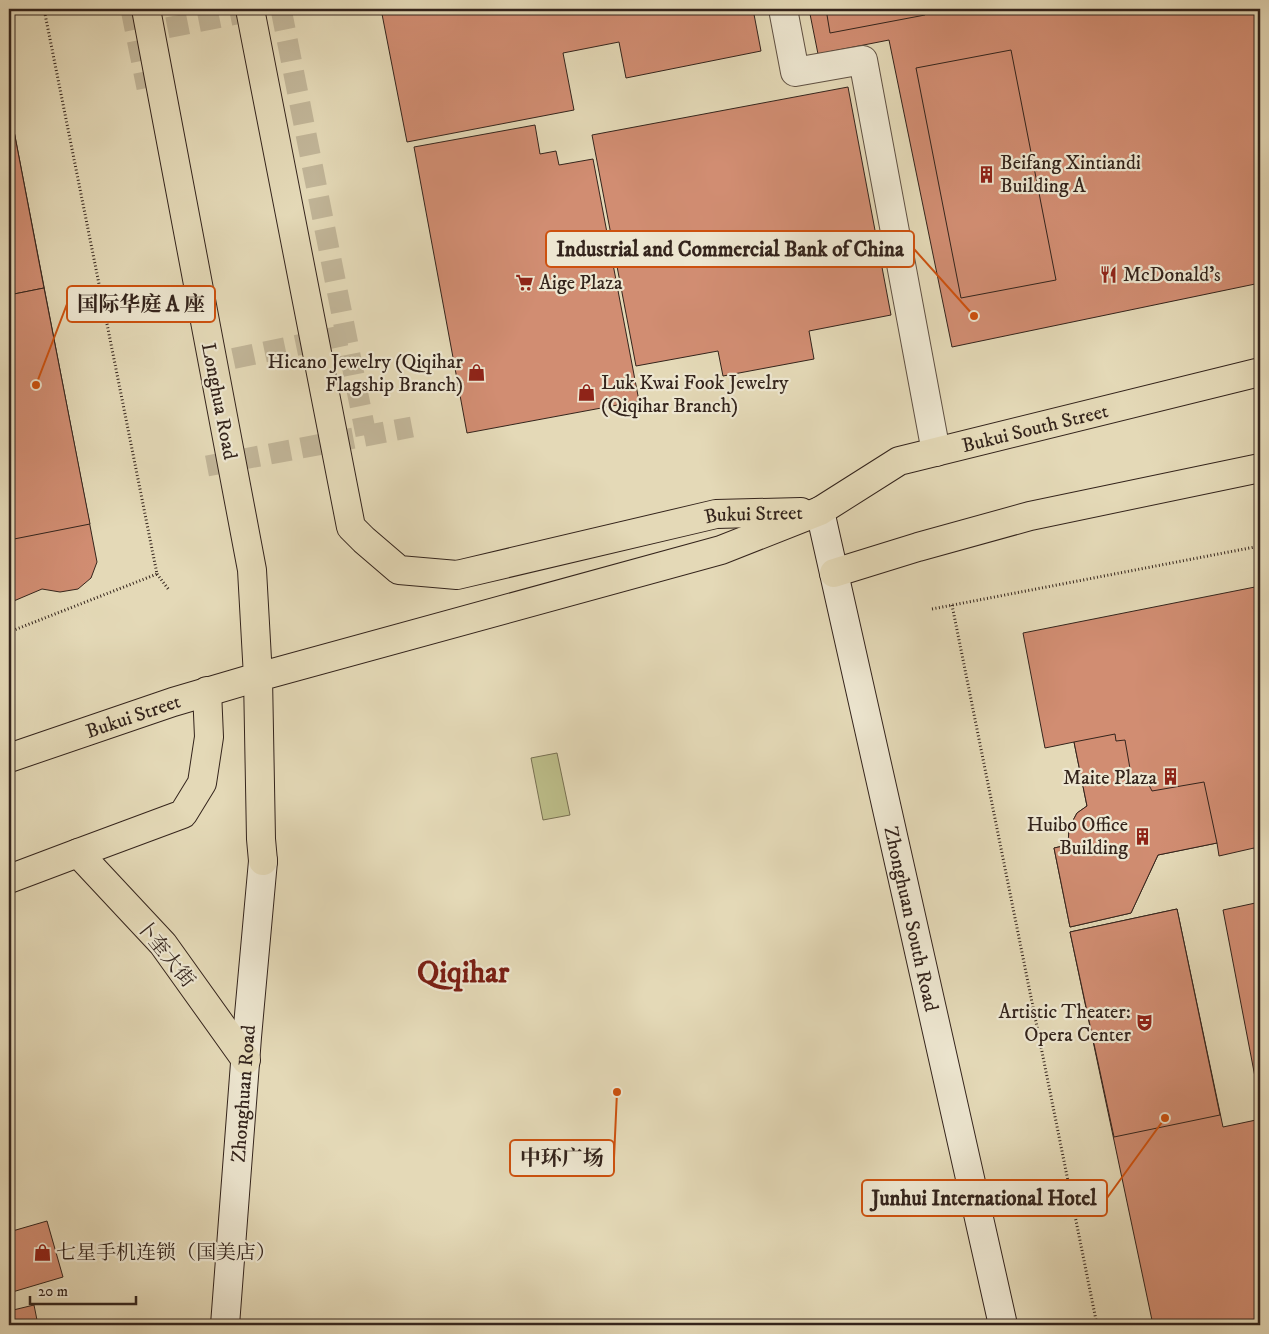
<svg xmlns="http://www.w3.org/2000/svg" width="1269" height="1334" viewBox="0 0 1269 1334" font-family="'IM FELL DW Pica','Noto Serif SC',serif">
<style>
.green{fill:#bcbd89;stroke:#787052}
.building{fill:#d18d72;stroke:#34241c}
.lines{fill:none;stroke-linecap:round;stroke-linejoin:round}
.pedestrian-tunnel{stroke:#c1b598;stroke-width:21;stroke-dasharray:21 11;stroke-linecap:butt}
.minor-casing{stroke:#605143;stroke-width:30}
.secondary-casing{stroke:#34241c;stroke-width:30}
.primary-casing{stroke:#34241c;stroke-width:30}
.path{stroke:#34241c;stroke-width:3;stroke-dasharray:1 2.5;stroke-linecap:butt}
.minor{stroke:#ede6d0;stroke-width:28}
.secondary{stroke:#ede6d0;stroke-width:28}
.primary{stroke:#e4d9b7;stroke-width:28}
.labels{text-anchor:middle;stroke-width:4.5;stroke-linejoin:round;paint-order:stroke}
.poi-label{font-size:20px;fill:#34241c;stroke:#ede6d0;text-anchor:start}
.street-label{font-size:20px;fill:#34241c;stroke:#ede6d0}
.town-label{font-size:30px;font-weight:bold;fill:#7a1f14;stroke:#ede6d0}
.leader{fill:none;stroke:#cd510e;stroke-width:2}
.callout-dot{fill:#cd510e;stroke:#ede6d0;stroke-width:2}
.callout{fill:#ede6d0;stroke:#cd510e;stroke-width:2}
.callout-label{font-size:21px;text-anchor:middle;font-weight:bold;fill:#34241c}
</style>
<rect width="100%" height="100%" fill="#e4d9b7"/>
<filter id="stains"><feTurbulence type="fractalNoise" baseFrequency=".004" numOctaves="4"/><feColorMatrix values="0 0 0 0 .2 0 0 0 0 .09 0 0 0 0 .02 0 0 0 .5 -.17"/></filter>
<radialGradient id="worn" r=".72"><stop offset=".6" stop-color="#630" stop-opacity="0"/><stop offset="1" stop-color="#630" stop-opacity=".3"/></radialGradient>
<!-- green -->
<path class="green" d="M 557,753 L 570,815 L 543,820 L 531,758 Z"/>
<!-- building -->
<g class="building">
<path d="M 381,9 L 753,9 L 761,51 L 626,78 L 619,42 L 563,53 L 574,110 L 407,142 Z"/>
<path d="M 809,9 L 1260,9 L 1260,283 L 952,347 L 889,40 L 818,54 Z"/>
<path d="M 826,9 L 924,9 L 925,15 L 830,33 Z"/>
<path d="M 1011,50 L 1056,280 L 961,298 L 916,68 Z"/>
<path d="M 848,87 L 891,315 L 809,331 L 814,359 L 723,376 L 718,351 L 636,366 L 592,135 Z"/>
<path d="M 9,105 L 97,562 L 91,578 L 78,589 L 60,592 L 42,589 L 9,603 Z"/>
<path d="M 9,105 L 44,288 L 9,295 Z"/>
<path d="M 535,125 L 540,154 L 556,151 L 559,165 L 593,159 L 639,401 L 467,433 L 414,147 Z"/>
<path d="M 44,288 L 90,524 L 9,540 L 9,295 Z"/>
<path d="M 1260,586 L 1260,856 L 1256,857 L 1254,848 L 1219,856 L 1217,843 L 1158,855 L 1131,913 L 1070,927 L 1054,848 L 1068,845 L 1069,828 L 1077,813 L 1087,806 L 1074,742 L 1045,748 L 1023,633 Z"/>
<path d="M 1115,734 L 1116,741 L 1125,740 L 1132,780 L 1138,779 L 1144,782 L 1149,785 L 1152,791 L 1204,782 L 1217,843 L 1158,855 L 1131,913 L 1070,927 L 1054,848 L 1068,845 L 1069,828 L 1077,813 L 1087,806 L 1074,742 Z"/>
<path d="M 1260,902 L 1260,1103 L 1223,910 Z"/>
<path d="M 1177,909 L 1223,1127 L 1256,1120 L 1260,1139 L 1260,1325 L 1153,1325 L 1070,932 Z"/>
<path d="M 1177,909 L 1220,1115 L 1114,1137 L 1070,932 Z"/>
<path d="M 47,1221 L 63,1277 L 9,1293 L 9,1232 Z"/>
<path d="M 34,1305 L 38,1325 L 9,1325 L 9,1311 Z"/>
</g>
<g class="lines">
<!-- pedestrian-tunnel -->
<g class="pedestrian-tunnel">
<path d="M 131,9 L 147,88"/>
<path d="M 281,9 L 366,435"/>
<path d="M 136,34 L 262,9"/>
<path d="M 202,365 L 346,335"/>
<path d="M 207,466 L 412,427"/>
</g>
<defs>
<path id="minor" d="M 783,9 L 795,72 L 863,60 L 936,452"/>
<g id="secondary">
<path id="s1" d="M 820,511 L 1003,1325"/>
<path id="s2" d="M 225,1325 L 247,1037 L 263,861"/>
</g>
<g id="primary">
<path id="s3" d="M 250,9 L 351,527 L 364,540 L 399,570 L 457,575 L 716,514 L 801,512"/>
<path d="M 834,573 L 918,547 L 1030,516 L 1260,468"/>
<path id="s4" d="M 9,758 L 173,702 L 258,677 L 252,570 L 146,9"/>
<path d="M 78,853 L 183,814 L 202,783 L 209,737 L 207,691"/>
<path id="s5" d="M 263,861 L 261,839 L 258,677 L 721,550 L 820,511 L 899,461 L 1260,372"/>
<path d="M 9,879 L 78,853 L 163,944 L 246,1060"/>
</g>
</defs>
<!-- minor casing -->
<use href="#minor" class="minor-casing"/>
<!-- secondary casing -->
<use href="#secondary" class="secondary-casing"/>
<!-- primary casing -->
<use href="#primary" class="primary-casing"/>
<!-- path -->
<g class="path">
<path d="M 157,574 L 169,590"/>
<path d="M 952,605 L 1097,1325"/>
<path d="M 932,609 L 1260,546"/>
<path d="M 9,632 L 157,574 L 44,9"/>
</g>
<!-- minor -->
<use href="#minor" class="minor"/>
<!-- secondary -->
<use href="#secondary" class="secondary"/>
<!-- primary -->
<use href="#primary" class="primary"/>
</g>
<!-- icons -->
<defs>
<symbol id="building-bare" viewBox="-9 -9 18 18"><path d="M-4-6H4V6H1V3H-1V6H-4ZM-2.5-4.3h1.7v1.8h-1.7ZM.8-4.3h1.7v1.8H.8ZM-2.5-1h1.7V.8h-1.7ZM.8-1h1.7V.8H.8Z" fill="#8f2418" stroke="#ede6d0" stroke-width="2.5" paint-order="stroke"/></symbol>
<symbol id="restaurant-bare" viewBox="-9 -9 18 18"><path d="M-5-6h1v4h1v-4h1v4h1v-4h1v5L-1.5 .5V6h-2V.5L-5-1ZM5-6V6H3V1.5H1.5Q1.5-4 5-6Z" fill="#8f2418" stroke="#ede6d0" stroke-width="2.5" paint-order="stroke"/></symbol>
<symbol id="supermarket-bare" viewBox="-9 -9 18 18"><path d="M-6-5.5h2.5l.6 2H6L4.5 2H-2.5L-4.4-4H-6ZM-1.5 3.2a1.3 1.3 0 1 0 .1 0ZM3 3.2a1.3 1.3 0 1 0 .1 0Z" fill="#8f2418" stroke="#ede6d0" stroke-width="2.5" paint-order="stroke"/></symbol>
<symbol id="shop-bare" viewBox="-9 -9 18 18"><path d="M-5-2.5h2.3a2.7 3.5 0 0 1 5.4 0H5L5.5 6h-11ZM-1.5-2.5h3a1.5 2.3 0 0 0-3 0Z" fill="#8f2418" stroke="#ede6d0" stroke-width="2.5" paint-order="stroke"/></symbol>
<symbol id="theatre-bare" viewBox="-9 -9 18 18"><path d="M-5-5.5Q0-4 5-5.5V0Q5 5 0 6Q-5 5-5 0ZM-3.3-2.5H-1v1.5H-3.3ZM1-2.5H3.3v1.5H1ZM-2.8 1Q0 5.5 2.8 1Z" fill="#8f2418" stroke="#ede6d0" stroke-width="2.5" paint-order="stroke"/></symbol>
</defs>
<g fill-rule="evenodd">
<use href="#building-bare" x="974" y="162" width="25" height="25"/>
<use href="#restaurant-bare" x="1096" y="262" width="25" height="25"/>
<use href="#supermarket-bare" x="512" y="270" width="25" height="25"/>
<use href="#shop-bare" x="464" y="360" width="25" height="25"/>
<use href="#shop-bare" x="574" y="380" width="25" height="25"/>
<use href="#building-bare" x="1158" y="764" width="25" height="25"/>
<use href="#building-bare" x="1130" y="824" width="25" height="25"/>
<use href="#theatre-bare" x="1132" y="1010" width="25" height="25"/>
<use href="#shop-bare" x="30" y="1240" width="25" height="25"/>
</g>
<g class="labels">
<!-- poi labels -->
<g class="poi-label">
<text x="1000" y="169">Beifang Xintiandi<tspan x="1000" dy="23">Building A</tspan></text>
<text x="1123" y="281">McDonald's</text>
<text x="539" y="289">Aige Plaza</text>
<text x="463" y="368" text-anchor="end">Hicano Jewelry (Qiqihar<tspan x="463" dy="23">Flagship Branch)</tspan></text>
<text x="601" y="389">Luk Kwai Fook Jewelry<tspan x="601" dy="23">(Qiqihar Branch)</tspan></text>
<text x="1157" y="784" text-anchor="end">Maite Plaza</text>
<text x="1128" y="831" text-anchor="end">Huibo Office<tspan x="1128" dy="23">Building</tspan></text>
<text x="1131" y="1018" text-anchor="end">Artistic Theater:<tspan x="1131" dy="23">Opera Center</tspan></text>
<text x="56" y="1259">七星手机连锁（国美店）</text>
</g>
<!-- street labels -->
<g class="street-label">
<text transform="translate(220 401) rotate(79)" y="7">Longhua Road</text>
<text dy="7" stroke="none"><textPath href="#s5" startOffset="1004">Bukui South Street</textPath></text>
<text dy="7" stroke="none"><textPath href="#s3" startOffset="954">Bukui Street</textPath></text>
<text dy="7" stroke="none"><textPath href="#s4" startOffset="131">Bukui Street</textPath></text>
<text dy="7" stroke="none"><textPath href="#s1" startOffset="418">Zhonghuan South Road</textPath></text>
<text transform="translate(166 953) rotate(51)" y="7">卜奎大街</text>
<text dy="7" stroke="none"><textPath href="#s2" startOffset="232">Zhonghuan Road</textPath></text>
</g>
<!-- town labels -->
<g class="town-label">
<text x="463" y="982">Qiqihar</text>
</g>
</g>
<!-- callouts -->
<path class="leader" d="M974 316L914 249M36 385L67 304M617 1092L614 1158M1165 1118L1107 1198"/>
<g class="callout-dot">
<circle cx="974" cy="316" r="5"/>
<circle cx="36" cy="385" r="5"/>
<circle cx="617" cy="1092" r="5"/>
<circle cx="1165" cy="1118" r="5"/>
</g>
<g class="callout">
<rect x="546" y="231" width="368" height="36" rx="5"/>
<rect x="67" y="286" width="148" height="36" rx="5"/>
<rect x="510" y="1140" width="104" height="36" rx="5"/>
<rect x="862" y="1180" width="245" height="36" rx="5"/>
</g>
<g class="callout-label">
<text x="730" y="256">Industrial and Commercial Bank of China</text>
<text x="141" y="311">国际华庭 A 座</text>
<text x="562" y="1165">中环广场</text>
<text x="984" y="1205">Junhui International Hotel</text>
</g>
<!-- margin -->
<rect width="1269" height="1334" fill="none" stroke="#e4d9b7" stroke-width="30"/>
<rect x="10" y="10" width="1249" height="1314" fill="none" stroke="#34241c" stroke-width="2.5"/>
<rect x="15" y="15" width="1239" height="1304" fill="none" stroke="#34241c"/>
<!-- scale -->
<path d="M30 1296v8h106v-8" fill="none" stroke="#34241c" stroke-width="2.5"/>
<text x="38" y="1296" font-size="15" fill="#34241c" stroke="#ede6d0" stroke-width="4" paint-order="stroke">20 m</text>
<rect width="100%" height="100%" filter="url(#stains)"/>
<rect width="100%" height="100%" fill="url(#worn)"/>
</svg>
